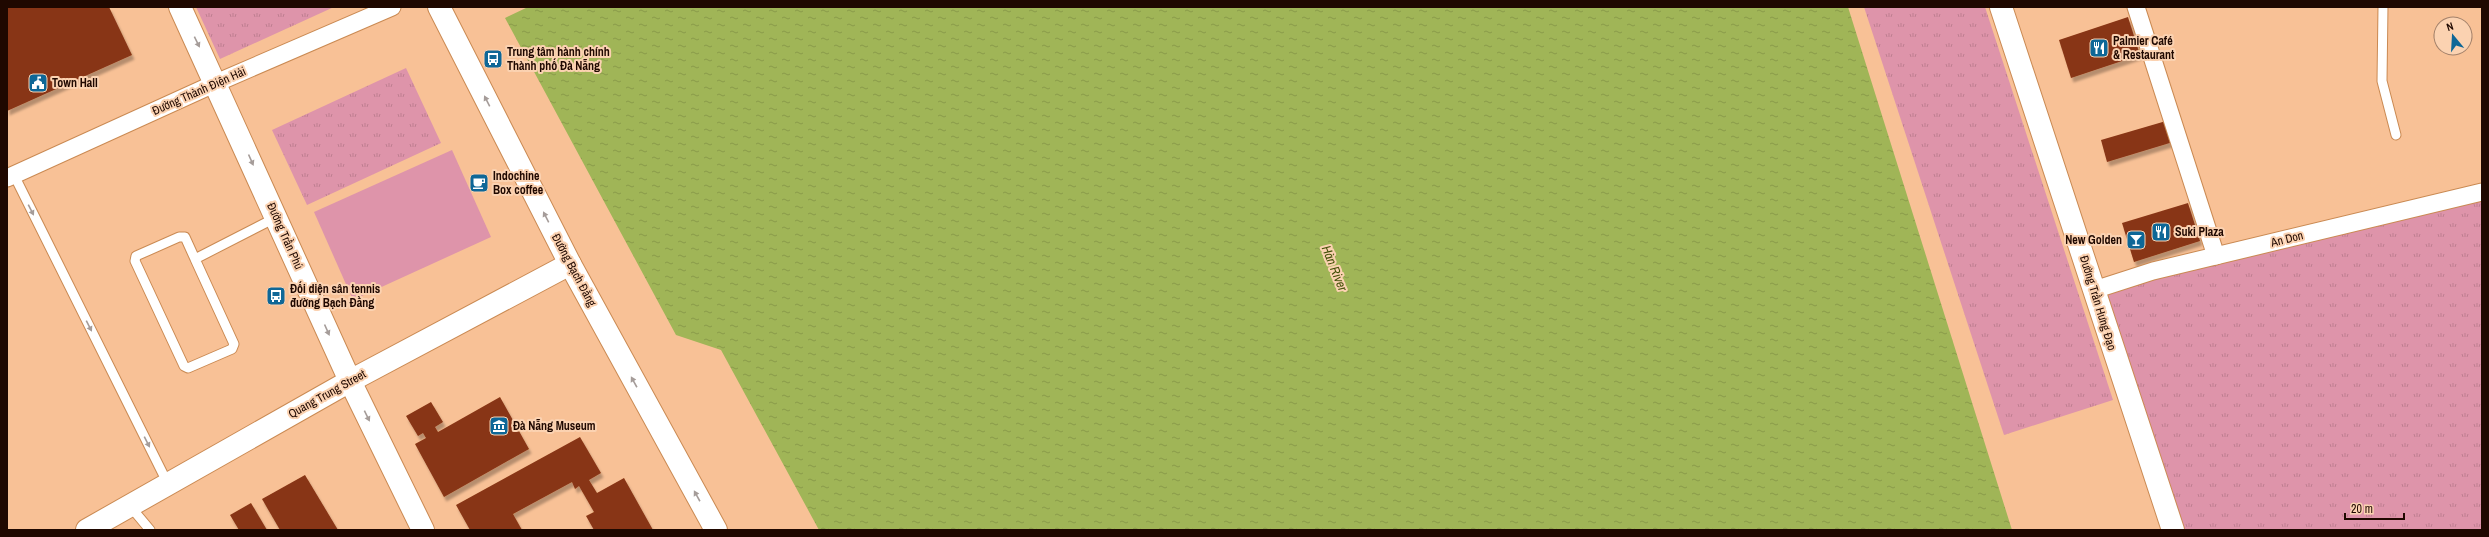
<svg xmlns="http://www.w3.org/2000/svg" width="2489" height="537" viewBox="0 0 2489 537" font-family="'Archivo Narrow',sans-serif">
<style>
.grass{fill:url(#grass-tufts)}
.pitch{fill:#de94aa}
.water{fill:url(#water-ripples)}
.building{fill:#883514;filter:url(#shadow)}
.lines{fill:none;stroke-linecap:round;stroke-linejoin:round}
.lane-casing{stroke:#ca8a53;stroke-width:11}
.street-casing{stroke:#ca8a53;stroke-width:19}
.secondary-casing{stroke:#ca8a53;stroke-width:24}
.primary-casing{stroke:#ca8a53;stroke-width:24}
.lane{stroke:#fff;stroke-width:9}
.street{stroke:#fff;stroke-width:17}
.secondary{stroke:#fff;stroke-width:22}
.primary{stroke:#fff;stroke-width:22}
.oneway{fill:#a59c99}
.labels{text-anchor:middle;stroke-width:4;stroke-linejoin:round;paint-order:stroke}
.poi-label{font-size:12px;font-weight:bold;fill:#1f0800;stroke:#fbd2b1;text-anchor:start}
.street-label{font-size:12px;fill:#1f0800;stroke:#fbd2b1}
.water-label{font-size:13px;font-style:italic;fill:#435008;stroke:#fbd2b1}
</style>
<defs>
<pattern id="grass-tufts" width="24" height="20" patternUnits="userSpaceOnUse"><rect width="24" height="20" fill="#de94aa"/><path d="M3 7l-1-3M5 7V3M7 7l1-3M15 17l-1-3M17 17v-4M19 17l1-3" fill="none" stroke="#be7e90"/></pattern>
<pattern id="water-ripples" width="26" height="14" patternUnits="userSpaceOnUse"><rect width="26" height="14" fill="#a0b557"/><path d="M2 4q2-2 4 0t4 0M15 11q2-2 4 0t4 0" fill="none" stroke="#899a4a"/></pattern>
<filter id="shadow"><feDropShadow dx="2.5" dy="4.5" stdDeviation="1" flood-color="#0004"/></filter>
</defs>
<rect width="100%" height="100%" fill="#f8c196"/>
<!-- grass -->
<g class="grass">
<path d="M 196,7 L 334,7 L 220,59 Z"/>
<path d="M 1864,7 L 1985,7 L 2113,400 L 2004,435 Z"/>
<path d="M 406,68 L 441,143 L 307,205 L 272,130 Z"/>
<path d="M 2482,193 L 2482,530 L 2172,530 L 2094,290 Z"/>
</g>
<!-- pitch -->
<path class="pitch" d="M 452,150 L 491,237 L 353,300 L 314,212 Z"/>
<!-- water -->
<path class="water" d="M 528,7 L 1848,7 L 2012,530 L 819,530 L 721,350 L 676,335 L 505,18 Z"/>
<!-- building -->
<g class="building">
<path d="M 7,7 L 109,7 L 132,55 L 7,111 Z"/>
<path d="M 2128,17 L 2140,55 L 2071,78 L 2059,40 Z"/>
<path d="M 2166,121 L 2173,142 L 2107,162 L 2101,140 Z"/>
<path d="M 2188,203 L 2200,241 L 2134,262 L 2122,223 Z"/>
<path d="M 500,397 L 529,449 L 444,497 L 415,444 L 426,438 L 423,433 L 418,436 L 406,416 L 431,402 L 443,422 L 435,427 L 438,432 Z"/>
<path d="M 580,437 L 601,473 L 589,480 L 597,493 L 624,478 L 653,530 L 594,530 L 586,516 L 594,512 L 579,486 L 575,489 L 572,482 L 513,514 L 522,530 L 470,530 L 456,505 Z"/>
<path d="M 305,475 L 338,530 L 280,530 L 262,499 Z"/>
<path d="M 251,503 L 267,530 L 239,530 L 230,515 Z"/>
</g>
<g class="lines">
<defs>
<g id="lane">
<path d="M 2383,7 L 2382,81 L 2396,135"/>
<path d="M 14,175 L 168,484"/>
<path d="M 195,259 L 185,237 L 179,237 L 136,256 L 135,261 L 184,366 L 188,368 L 232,349 L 234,344 L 195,259 L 277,217"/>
<path d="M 130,506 L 150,530"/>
</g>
<g id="street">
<path d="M 2136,7 L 2216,256"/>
<path d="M 7,178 L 216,83 L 392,7"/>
<path d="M 2094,290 L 2153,271 L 2482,192"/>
</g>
<g id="secondary">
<path d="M 2001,7 L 2173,530"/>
<path d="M 87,530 L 350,381 L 570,264"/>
</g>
<g id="primary">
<path d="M 180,7 L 350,381 L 423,530"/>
<path d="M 439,7 L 570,264 L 716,530"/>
</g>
</defs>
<!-- lane casing -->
<use href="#lane" class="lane-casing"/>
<!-- street casing -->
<use href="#street" class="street-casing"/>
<!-- secondary casing -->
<use href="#secondary" class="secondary-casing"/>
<!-- primary casing -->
<use href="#primary" class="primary-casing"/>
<!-- lane -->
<use href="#lane" class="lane"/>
<!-- street -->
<use href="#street" class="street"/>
<!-- secondary -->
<use href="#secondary" class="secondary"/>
<!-- primary -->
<use href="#primary" class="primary"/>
</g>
<!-- one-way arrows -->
<defs><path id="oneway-solid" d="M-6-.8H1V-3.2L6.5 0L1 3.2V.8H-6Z"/></defs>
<g class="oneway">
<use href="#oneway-solid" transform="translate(197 42) rotate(64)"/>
<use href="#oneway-solid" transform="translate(487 101) rotate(-117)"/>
<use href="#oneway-solid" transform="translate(251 160) rotate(66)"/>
<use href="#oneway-solid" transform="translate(31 210) rotate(63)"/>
<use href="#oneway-solid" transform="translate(546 217) rotate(-117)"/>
<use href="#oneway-solid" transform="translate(89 326) rotate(63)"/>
<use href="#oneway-solid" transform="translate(327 330) rotate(66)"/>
<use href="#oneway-solid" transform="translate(634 382) rotate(-119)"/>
<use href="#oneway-solid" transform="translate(367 416) rotate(64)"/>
<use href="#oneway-solid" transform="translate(147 442) rotate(63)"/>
<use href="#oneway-solid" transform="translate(697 496) rotate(-119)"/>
</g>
<!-- icons -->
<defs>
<symbol id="restaurant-square" viewBox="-11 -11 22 22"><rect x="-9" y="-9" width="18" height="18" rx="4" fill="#0e6797" stroke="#fbd2b1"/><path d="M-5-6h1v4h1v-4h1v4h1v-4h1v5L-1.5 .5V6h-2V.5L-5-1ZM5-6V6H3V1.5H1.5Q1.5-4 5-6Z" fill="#fff"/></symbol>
<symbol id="bus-square" viewBox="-11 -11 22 22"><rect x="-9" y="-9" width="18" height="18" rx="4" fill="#0e6797" stroke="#fbd2b1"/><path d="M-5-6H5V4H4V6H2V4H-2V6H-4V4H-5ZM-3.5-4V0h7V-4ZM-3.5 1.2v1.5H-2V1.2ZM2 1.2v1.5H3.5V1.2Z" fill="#fff"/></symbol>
<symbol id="civic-square" viewBox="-11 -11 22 22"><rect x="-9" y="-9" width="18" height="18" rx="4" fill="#0e6797" stroke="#fbd2b1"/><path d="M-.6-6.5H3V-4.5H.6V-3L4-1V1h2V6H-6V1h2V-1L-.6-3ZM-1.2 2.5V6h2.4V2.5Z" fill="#fff"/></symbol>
<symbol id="cafe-square" viewBox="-11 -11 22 22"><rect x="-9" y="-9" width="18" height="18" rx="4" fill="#0e6797" stroke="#fbd2b1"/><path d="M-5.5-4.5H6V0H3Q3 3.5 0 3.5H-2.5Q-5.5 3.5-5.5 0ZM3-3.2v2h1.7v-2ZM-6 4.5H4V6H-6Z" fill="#fff"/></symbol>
<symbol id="bar-square" viewBox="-11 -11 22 22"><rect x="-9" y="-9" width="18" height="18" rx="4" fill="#0e6797" stroke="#fbd2b1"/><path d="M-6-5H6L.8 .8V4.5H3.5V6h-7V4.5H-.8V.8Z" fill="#fff"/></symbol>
<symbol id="museum-square" viewBox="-11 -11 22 22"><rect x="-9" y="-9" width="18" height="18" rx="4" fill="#0e6797" stroke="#fbd2b1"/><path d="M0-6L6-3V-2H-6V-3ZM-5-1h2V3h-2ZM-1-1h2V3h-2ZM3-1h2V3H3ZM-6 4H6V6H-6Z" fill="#fff"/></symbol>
</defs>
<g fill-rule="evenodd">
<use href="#restaurant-square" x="2088" y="37" width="22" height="22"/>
<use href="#bus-square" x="482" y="48" width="22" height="22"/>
<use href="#civic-square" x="27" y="72" width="22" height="22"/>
<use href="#cafe-square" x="468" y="172" width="22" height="22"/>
<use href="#restaurant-square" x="2150" y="221" width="22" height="22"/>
<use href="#bar-square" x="2125" y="229" width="22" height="22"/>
<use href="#bus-square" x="265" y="285" width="22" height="22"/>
<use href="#museum-square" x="488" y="415" width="22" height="22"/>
</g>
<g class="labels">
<!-- poi labels -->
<g class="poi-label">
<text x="2113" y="45">Palmier Café<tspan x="2113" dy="14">&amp; Restaurant</tspan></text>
<text x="507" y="56">Trung tâm hành chính<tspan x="507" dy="14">Thành phố Đà Nẵng</tspan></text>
<text x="52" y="87">Town Hall</text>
<text x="493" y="180">Indochine<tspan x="493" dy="14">Box coffee</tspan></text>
<text x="2175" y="236">Suki Plaza</text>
<text x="2122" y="244" text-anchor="end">New Golden</text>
<text x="290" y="293">Đối diện sân tennis<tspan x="290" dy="14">đường Bạch Đằng</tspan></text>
<text x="513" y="430">Đà Nẵng Museum</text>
</g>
<!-- street labels -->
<g class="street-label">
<text transform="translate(199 91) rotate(-24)" y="4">Đường Thành Điện Hải</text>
<text transform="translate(285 236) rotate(66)" y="4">Đường Trần Phú</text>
<text transform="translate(2287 239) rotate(-14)" y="4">An Don</text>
<text transform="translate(574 270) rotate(62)" y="4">Đường Bạch Đằng</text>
<text transform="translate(2098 303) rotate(73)" y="4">Đường Trần Hưng Đạo</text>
<text transform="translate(327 394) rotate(-29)" y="4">Quang Trung Street</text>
</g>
<!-- water labels -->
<g class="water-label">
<text transform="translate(1335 268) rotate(68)" y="5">Hàn River</text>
</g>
</g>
<!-- border -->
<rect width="2489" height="537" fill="none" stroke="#1f0800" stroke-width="16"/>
<!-- north arrow -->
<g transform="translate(2453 36) rotate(342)"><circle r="19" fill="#fbd2b1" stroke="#a3816a"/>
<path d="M0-3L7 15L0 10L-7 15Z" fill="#0e6797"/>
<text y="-6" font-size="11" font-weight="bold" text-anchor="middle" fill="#1f0800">N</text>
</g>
<!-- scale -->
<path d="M2345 513v6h59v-6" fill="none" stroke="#1f0800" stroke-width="2"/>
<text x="2351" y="513" font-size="12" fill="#1f0800" stroke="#fbd2b1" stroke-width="3" paint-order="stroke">20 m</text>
</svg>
